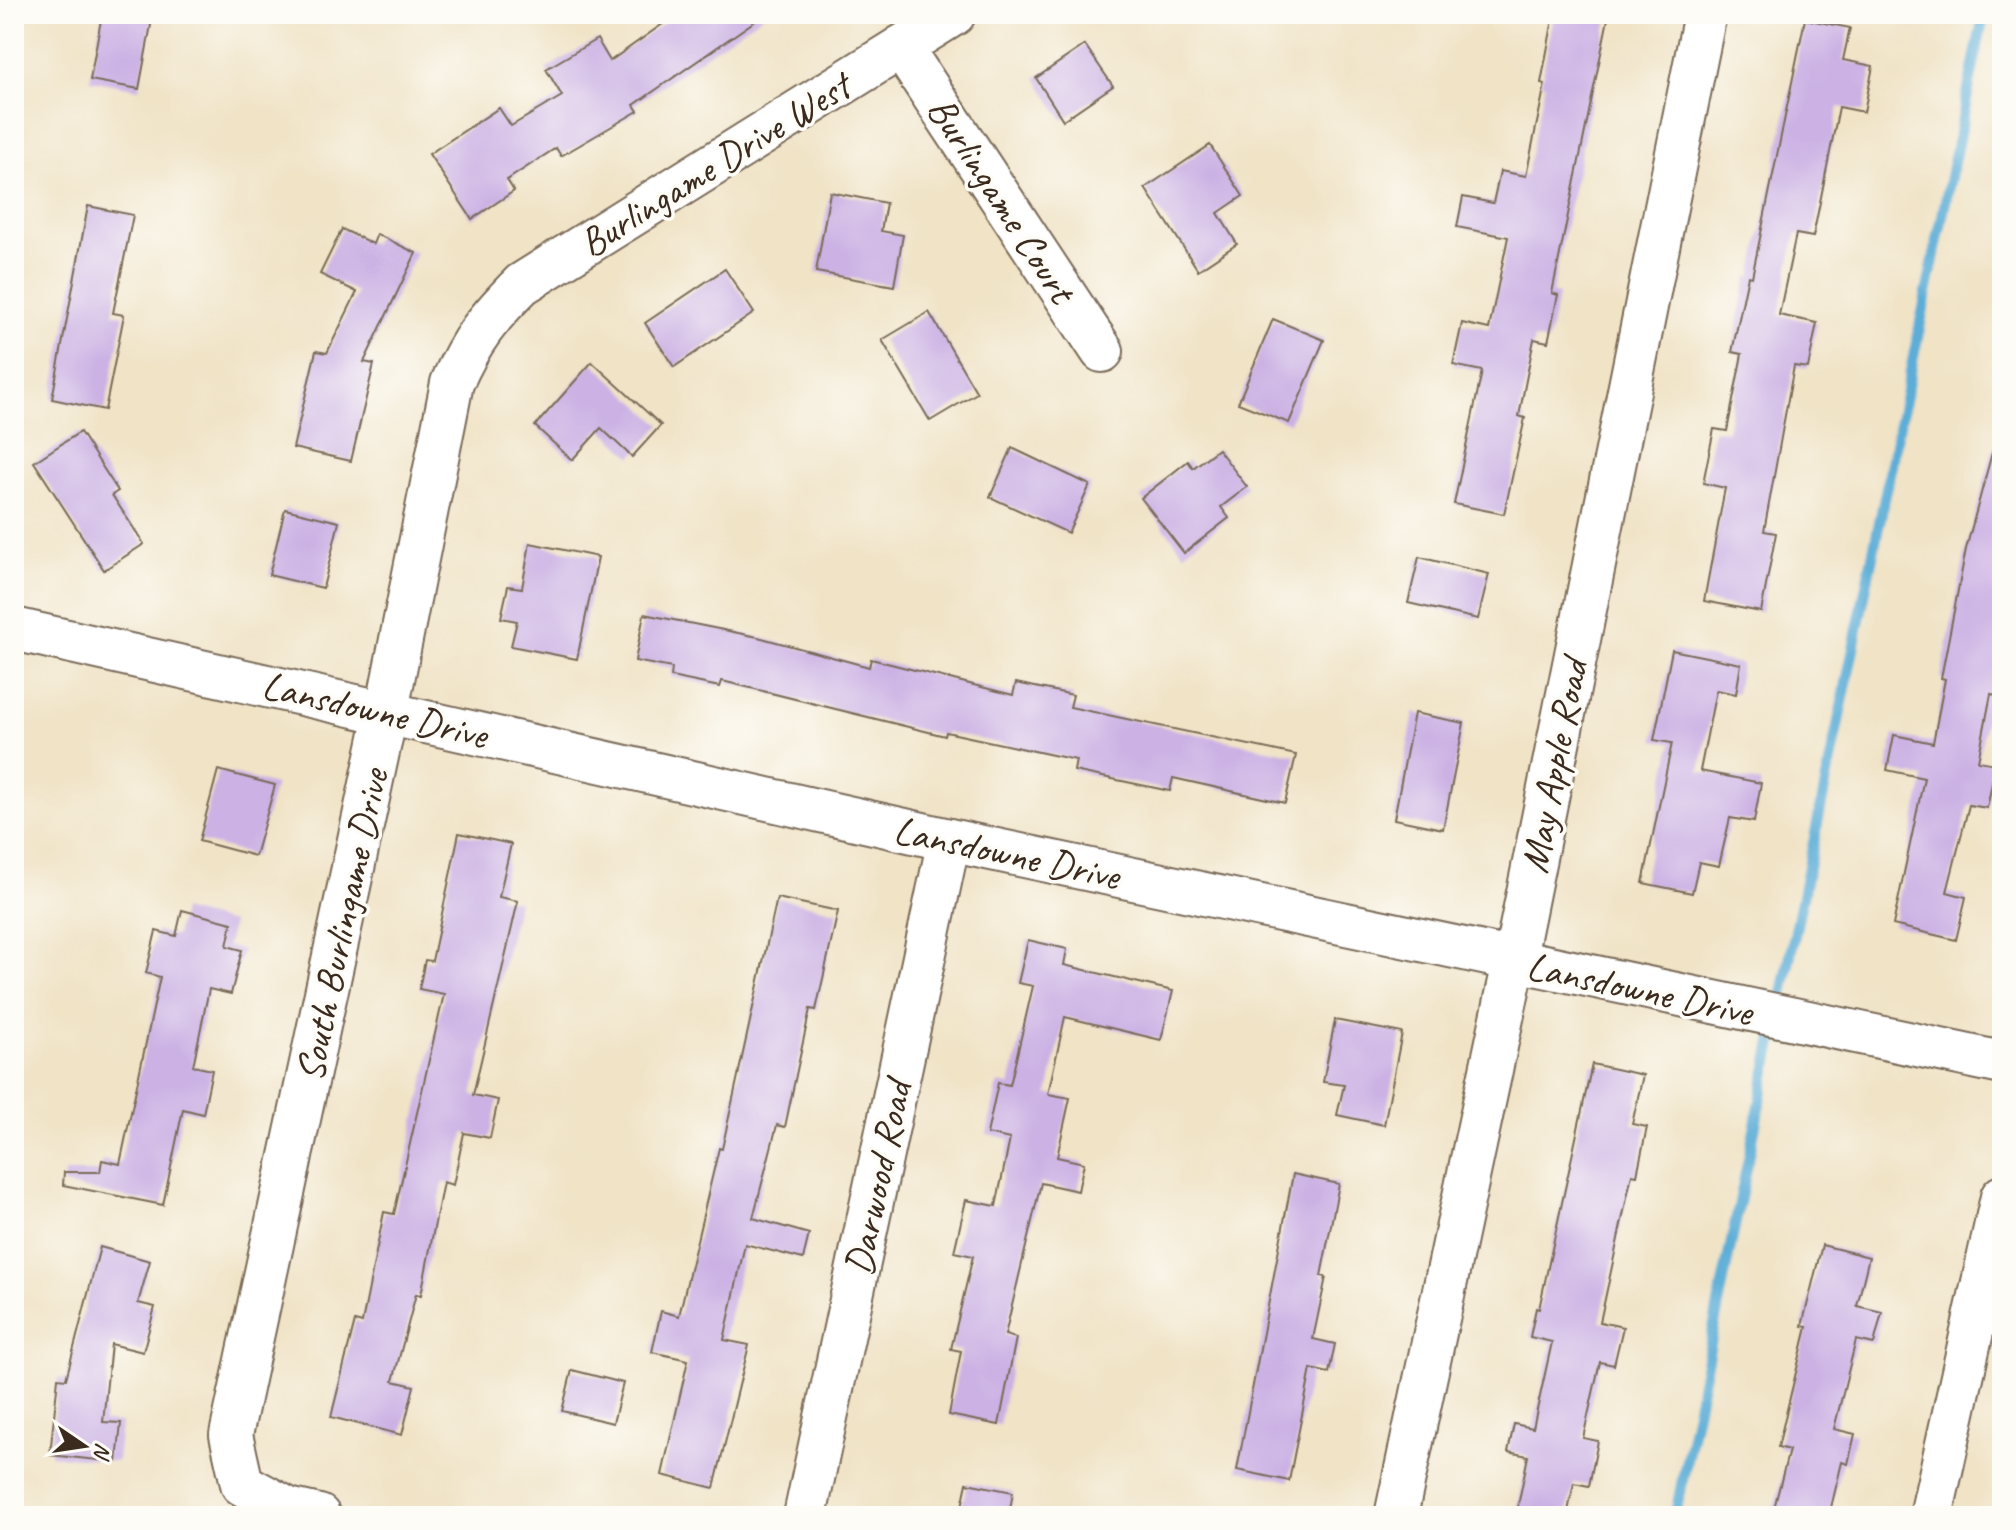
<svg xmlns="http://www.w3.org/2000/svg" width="2016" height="1530" viewBox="0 0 2016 1530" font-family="Caveat,sans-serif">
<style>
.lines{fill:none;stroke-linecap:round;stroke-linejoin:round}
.stream{stroke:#5cadd7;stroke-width:11}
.building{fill:#cbb1e4}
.street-casing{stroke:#7a6b59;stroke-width:46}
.street{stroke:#fff;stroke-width:42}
.labels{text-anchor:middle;stroke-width:7;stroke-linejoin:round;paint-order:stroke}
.street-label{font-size:40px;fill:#3b2a1e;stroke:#fdfcf7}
</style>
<rect width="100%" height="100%" fill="#fdfcf7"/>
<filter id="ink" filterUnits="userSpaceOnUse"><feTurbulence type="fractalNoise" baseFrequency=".0125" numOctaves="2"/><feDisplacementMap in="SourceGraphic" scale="16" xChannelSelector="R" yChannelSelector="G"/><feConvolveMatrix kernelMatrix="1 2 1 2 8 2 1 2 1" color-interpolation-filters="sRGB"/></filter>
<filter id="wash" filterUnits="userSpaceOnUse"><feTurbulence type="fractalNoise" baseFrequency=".006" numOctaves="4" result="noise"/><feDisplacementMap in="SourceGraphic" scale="32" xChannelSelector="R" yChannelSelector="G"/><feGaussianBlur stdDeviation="1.8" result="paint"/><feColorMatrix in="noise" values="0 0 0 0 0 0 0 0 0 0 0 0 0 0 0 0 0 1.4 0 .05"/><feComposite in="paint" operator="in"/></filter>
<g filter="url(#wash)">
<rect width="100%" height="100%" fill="#f0e3c6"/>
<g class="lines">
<!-- stream -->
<path class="stream" d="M 1675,1516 L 1984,14"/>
</g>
<g id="blocks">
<!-- building -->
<g class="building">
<path d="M 102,14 L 153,14 L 139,89 L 90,80 Z"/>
<path d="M 677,14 L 765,14 L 634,105 L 638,111 L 561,156 L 556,148 L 507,180 L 514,191 L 472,219 L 429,154 L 499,108 L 511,126 L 562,96 L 546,69 L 597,39 L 610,61 Z"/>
<path d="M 1554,14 L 1609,14 L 1552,293 L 1558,295 L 1548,342 L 1534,339 L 1519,416 L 1525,418 L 1504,514 L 1454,504 L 1482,371 L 1453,365 L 1462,323 L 1489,329 L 1508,237 L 1457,227 L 1463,197 L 1493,203 L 1500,171 L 1526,176 L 1545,84 L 1541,83 Z"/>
<path d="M 1805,19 L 1850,28 L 1843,60 L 1873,66 L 1864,112 L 1839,107 L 1813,237 L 1796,234 L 1779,315 L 1817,323 L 1808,368 L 1794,366 L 1764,531 L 1776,533 L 1761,612 L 1704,601 L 1725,488 L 1703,483 L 1714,429 L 1727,431 L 1742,354 L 1732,352 L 1748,276 L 1752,277 Z"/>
<path d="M 1085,45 L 1113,86 L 1063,120 L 1036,78 Z"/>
<path d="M 1210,145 L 1243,196 L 1218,213 L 1237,244 L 1198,270 L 1145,188 Z"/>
<path d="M 830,192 L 886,203 L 881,231 L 903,235 L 894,286 L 816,272 Z"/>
<path d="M 88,206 L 133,215 L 113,313 L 124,315 L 105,410 L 52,399 Z"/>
<path d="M 342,229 L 373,244 L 377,234 L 416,253 L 364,362 L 374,364 L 351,461 L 293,448 L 316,351 L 327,353 L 357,292 L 320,274 Z"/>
<path d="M 725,269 L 754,313 L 674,367 L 645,323 Z"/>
<path d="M 929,312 L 977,393 L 930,421 L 882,340 Z"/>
<path d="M 1273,319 L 1324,340 L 1289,423 L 1238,403 Z"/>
<path d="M 592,362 L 661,425 L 632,457 L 601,428 L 572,460 L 535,426 Z"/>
<path d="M 80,432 L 118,491 L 112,495 L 144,544 L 104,570 L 34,462 Z"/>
<path d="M 1012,448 L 1090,485 L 1068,533 L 990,497 Z"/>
<path d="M 1218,449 L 1247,487 L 1221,507 L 1229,518 L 1184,553 L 1141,498 L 1188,461 L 1193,468 Z"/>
<path d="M 1993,449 L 2002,450 L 2002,696 L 1991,694 L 1978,761 L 1996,764 L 1987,808 L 1969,805 L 1947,892 L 1966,897 L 1956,940 L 1893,925 L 1924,778 L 1887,770 L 1894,735 L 1933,743 L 1945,679 L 1941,678 L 1966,549 Z"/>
<path d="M 285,509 L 339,522 L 323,588 L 269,575 Z"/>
<path d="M 530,543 L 598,557 L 577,659 L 511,646 L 517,621 L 501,618 L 508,586 L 522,588 Z"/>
<path d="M 1419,557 L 1489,574 L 1478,619 L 1408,603 Z"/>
<path d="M 644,614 L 758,637 L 869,667 L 871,659 L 1013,695 L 1016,683 L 1073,695 L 1070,707 L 1296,755 L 1285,803 L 1173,778 L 1170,791 L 1074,771 L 1076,760 L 946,732 L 945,736 L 722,681 L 720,687 L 671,677 L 672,668 L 635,661 Z"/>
<path d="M 1672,650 L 1741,664 L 1736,694 L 1716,690 L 1700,771 L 1761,783 L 1754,822 L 1730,818 L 1719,866 L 1699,862 L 1692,893 L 1643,883 L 1672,743 L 1654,740 Z"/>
<path d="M 1414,713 L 1464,723 L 1443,829 L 1394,819 Z"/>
<path d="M 218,770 L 275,785 L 255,856 L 199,841 Z"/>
<path d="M 459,833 L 511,844 L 499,897 L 518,901 L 473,1095 L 498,1100 L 490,1138 L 464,1133 L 453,1185 L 443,1182 L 421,1295 L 416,1294 L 393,1381 L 414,1386 L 402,1435 L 331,1417 L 355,1321 L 362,1323 L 384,1212 L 394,1214 L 444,994 L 419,989 L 425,960 L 432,961 Z"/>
<path d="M 777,898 L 838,911 L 816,1010 L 810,1009 L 785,1127 L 777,1125 L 753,1218 L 809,1234 L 803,1259 L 745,1244 L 724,1340 L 749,1345 L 714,1488 L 662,1475 L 688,1360 L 652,1352 L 661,1311 L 679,1316 L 719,1148 L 722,1149 Z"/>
<path d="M 182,910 L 232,923 L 227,946 L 242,950 L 231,994 L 209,989 L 193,1066 L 212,1070 L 203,1114 L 183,1109 L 163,1205 L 63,1185 L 64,1172 L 100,1172 L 102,1160 L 120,1164 L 160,977 L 146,973 L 156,931 L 176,936 Z"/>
<path d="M 1028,940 L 1067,949 L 1064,965 L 1173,991 L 1161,1040 L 1065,1017 L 1048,1094 L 1070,1098 L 1057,1157 L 1084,1163 L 1078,1191 L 1041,1183 L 1005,1335 L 1016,1338 L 999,1425 L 949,1415 L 961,1351 L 951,1349 L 973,1256 L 954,1252 L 966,1200 L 996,1206 L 1010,1139 L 987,1134 L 998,1083 L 1010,1085 L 1033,986 L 1018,983 Z"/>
<path d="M 1335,1020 L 1402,1033 L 1384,1125 L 1337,1115 L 1344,1085 L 1323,1082 Z"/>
<path d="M 1592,1064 L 1643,1075 L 1632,1124 L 1647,1127 L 1637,1175 L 1632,1174 L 1600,1322 L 1623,1327 L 1614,1365 L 1600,1362 L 1583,1438 L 1598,1441 L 1589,1486 L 1574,1483 L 1567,1516 L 1516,1516 L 1528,1456 L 1508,1452 L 1514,1424 L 1533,1428 L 1552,1342 L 1530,1337 L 1536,1308 L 1539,1309 Z"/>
<path d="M 1293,1174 L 1339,1184 L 1321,1276 L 1326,1277 L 1313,1339 L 1335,1344 L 1329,1373 L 1311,1369 L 1289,1481 L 1237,1470 Z"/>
<path d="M 1822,1245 L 1869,1257 L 1857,1306 L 1882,1312 L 1874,1344 L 1856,1340 L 1834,1429 L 1855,1434 L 1848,1464 L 1842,1462 L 1829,1516 L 1772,1516 L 1789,1450 L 1778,1447 L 1807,1327 L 1802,1326 Z"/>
<path d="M 100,1247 L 150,1261 L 138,1303 L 155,1307 L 143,1352 L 111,1344 L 103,1422 L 121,1423 L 117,1462 L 50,1455 L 58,1378 L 66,1379 Z"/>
<path d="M 572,1370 L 623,1383 L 613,1423 L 562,1411 Z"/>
<path d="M 967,1483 L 1013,1492 L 1009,1516 L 960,1516 Z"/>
</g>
</g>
</g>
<g filter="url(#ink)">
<use href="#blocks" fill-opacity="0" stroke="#7a6b59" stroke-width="2"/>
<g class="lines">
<defs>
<g id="street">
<path d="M 901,47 L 1102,351"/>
<path d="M 14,629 L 949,840 L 2002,1063"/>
<path d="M 319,1516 L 288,1509 L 242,1484 L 231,1435 L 387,710 L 452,383 C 471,339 489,317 522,284 L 954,14"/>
<path d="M 805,1516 L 949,840"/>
<path d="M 1396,1516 L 1514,962 L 1705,14"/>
<path d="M 1931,1516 L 2002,1197"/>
</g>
</defs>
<!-- street casing -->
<use href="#street" class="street-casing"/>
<!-- street -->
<use href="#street" class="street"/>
</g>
</g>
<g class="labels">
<!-- street labels -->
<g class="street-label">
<text transform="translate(714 164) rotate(-32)" y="14">Burlingame Drive West</text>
<text transform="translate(1002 199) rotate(57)" y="14">Burlingame Court</text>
<text transform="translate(375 709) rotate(13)" y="14">Lansdowne Drive</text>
<text transform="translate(1553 766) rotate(-79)" y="14">May Apple Road</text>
<text transform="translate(1007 852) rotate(12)" y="14">Lansdowne Drive</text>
<text transform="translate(341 925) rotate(-78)" y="14">South Burlingame Drive</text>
<text transform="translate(1640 988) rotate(12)" y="14">Lansdowne Drive</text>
<text transform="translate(877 1178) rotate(-78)" y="14">Darwood Road</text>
</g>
</g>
<!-- margin -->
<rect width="2016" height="1530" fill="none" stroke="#fdfcf7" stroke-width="48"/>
<!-- north arrow -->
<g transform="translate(84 1446) rotate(103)" stroke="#fdfcf7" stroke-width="6" paint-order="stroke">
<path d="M0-6L14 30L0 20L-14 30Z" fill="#3b2a1e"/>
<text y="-12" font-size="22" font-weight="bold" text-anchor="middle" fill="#3b2a1e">N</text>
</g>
</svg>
